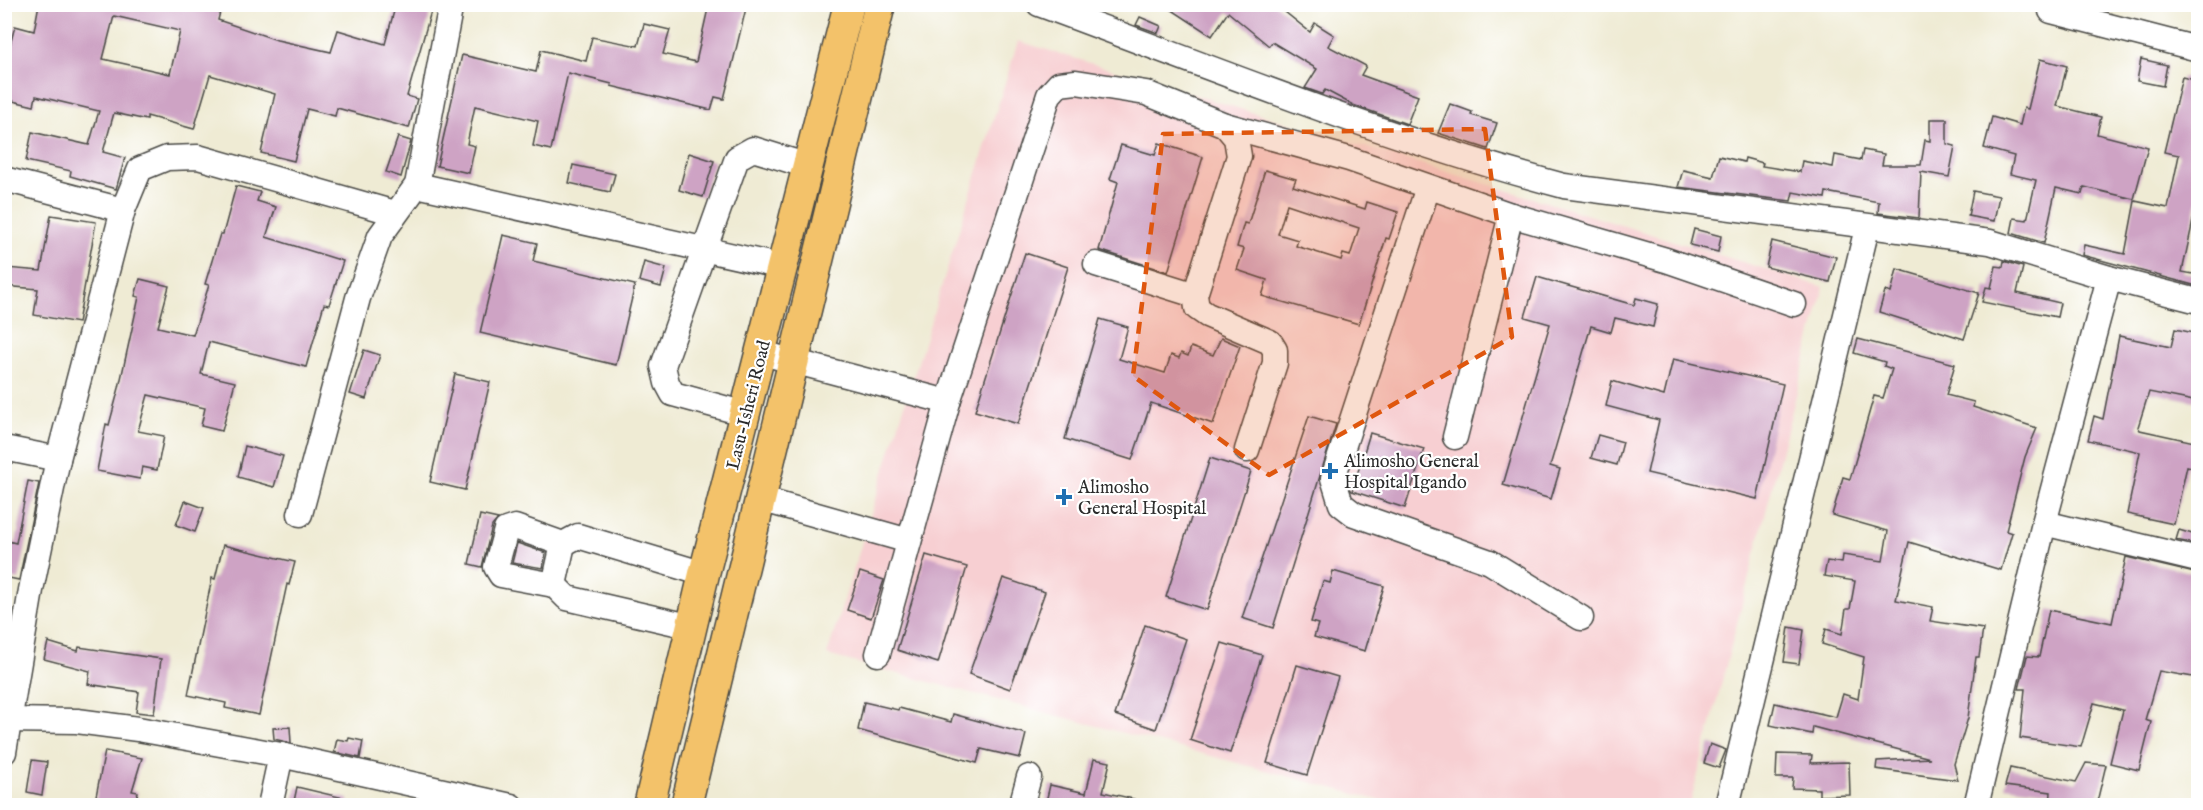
<svg xmlns="http://www.w3.org/2000/svg" width="2203" height="810" viewBox="0 0 2203 810" font-family="'IM FELL English',serif">
<style>
.built{fill:#f7cfd2}
.building{fill:#cea3c4;fill-rule:evenodd}
.lines{fill:none;stroke-linecap:round;stroke-linejoin:round}
.minor-casing{stroke:#484844;stroke-width:27}
.major-casing{stroke:#484844;stroke-width:33}
.minor{stroke:#fff;stroke-width:24}
.major{stroke:#f3c26a;stroke-width:30}
.marked{fill:#df570e;fill-opacity:0.2;stroke:#df570e;stroke-width:4.5;stroke-dasharray:12 8;stroke-linejoin:round}
.poi-dot{fill:#1f6fb2;stroke:#fff;stroke-width:2}
.labels{text-anchor:middle;stroke-width:4.5;stroke-linejoin:round;paint-order:stroke}
.street-label{font-size:18px;fill:#2b2b2b;stroke:#fff}
.poi-label{font-size:18px;fill:#2b2b2b;stroke:#fff;text-anchor:start}
</style>
<rect width="100%" height="100%" fill="#fff"/>
<filter id="ink" filterUnits="userSpaceOnUse"><feTurbulence type="fractalNoise" baseFrequency=".0167" numOctaves="2"/><feDisplacementMap in="SourceGraphic" scale="12" xChannelSelector="R" yChannelSelector="G"/><feConvolveMatrix kernelMatrix="1 2 1 2 8 2 1 2 1" color-interpolation-filters="sRGB"/></filter>
<filter id="wash" filterUnits="userSpaceOnUse"><feTurbulence type="fractalNoise" baseFrequency=".008" numOctaves="4" result="noise"/><feDisplacementMap in="SourceGraphic" scale="24" xChannelSelector="R" yChannelSelector="G"/><feGaussianBlur stdDeviation="1.35" result="paint"/><feColorMatrix in="noise" values="0 0 0 0 0 0 0 0 0 0 0 0 0 0 0 0 0 1.4 0 .05"/><feComposite in="paint" operator="in"/></filter>
<g filter="url(#wash)">
<rect width="100%" height="100%" fill="#efebd4"/>
<!-- built -->
<path class="built" d="M 1018,41 L 1824,287 L 1690,805 L 1397,805 L 827,655 Z"/>
<g id="blocks">
<!-- building -->
<g class="building">
<path d="M 39,4 L 222,4 L 218,20 L 277,40 L 331,52 L 338,30 L 385,44 L 396,4 L 433,4 L 407,96 L 417,99 L 409,128 L 337,108 L 335,116 L 307,109 L 294,161 L 261,153 L 275,94 L 210,75 L 194,129 L 147,116 L 147,120 L 114,113 L 103,152 L 125,158 L 116,189 L 70,176 L 71,171 L 26,161 L 32,132 L 89,145 L 99,111 L 36,96 L 34,106 L 4,99 L 4,68 L 15,26 L 34,31 ZM 114,16 L 180,31 L 170,74 L 103,59 Z"/>
<path d="M 709,4 L 747,4 L 724,99 L 715,97 L 711,110 L 611,86 L 612,84 L 568,73 L 551,150 L 533,146 L 538,121 L 475,106 L 467,144 L 475,146 L 469,173 L 437,166 L 462,55 L 536,72 L 541,50 L 586,61 L 592,37 L 638,46 L 644,24 L 670,30 L 663,54 L 696,62 Z"/>
<path d="M 1163,4 L 1275,4 L 1310,32 L 1315,23 L 1334,35 L 1328,46 L 1366,66 L 1361,75 L 1418,96 L 1407,124 L 1353,105 L 1325,90 L 1322,94 L 1305,88 L 1317,69 L 1272,42 L 1269,46 L 1228,12 L 1212,36 Z"/>
<path d="M 1140,17 L 1161,26 L 1158,33 L 1136,25 Z"/>
<path d="M 2040,59 L 2067,66 L 2057,106 L 2101,117 L 2097,134 L 2148,147 L 2134,199 L 2084,187 L 2082,194 L 2056,188 L 2044,243 L 2011,233 L 2014,218 L 2027,220 L 2036,180 L 2010,174 L 2014,156 L 1984,148 L 1992,117 L 2020,125 L 2024,108 L 2028,109 Z"/>
<path d="M 2141,59 L 2167,65 L 2163,86 L 2137,81 Z"/>
<path d="M 2182,77 L 2199,81 L 2199,193 L 2182,272 L 2199,275 L 2197,286 L 2082,255 L 2084,245 L 2125,254 L 2135,201 L 2168,208 L 2179,155 L 2164,152 Z"/>
<path d="M 1450,104 L 1472,112 L 1471,115 L 1497,123 L 1488,149 L 1438,133 Z"/>
<path d="M 1930,119 L 1947,119 L 1947,144 L 1955,146 L 1949,177 L 1921,172 L 1919,218 L 1878,213 L 1879,202 L 1826,192 L 1825,198 L 1793,192 L 1791,201 L 1678,187 L 1683,170 L 1713,177 L 1719,156 L 1744,162 L 1745,158 L 1763,163 L 1762,166 L 1800,172 L 1802,161 L 1833,167 L 1835,155 L 1861,160 L 1863,150 L 1884,154 L 1882,165 L 1921,165 L 1925,140 L 1930,141 Z"/>
<path d="M 398,137 L 411,141 L 401,177 L 386,172 Z"/>
<path d="M 1159,143 L 1203,157 L 1168,272 L 1099,250 L 1118,182 L 1110,179 L 1121,145 L 1155,155 Z"/>
<path d="M 689,153 L 714,161 L 703,197 L 679,190 Z"/>
<path d="M 573,165 L 615,174 L 610,192 L 569,183 Z"/>
<path d="M 1265,170 L 1296,179 L 1293,186 L 1365,209 L 1367,202 L 1398,212 L 1389,239 L 1386,238 L 1359,324 L 1262,296 L 1267,280 L 1237,270 L 1244,249 L 1237,247 L 1244,223 L 1248,224 ZM 1287,204 L 1359,228 L 1350,256 L 1343,254 L 1341,260 L 1296,246 L 1298,240 L 1278,234 Z"/>
<path d="M 236,186 L 260,192 L 257,201 L 276,207 L 266,237 L 343,261 L 329,305 L 324,304 L 306,367 L 209,342 L 201,374 L 235,382 L 222,431 L 201,426 L 205,408 L 148,395 L 138,431 L 164,436 L 157,470 L 142,467 L 140,479 L 97,471 L 106,424 L 109,425 L 119,388 L 139,297 L 135,296 L 140,279 L 169,286 L 158,327 L 193,335 L 209,285 L 205,284 L 220,234 L 223,234 Z"/>
<path d="M 1973,191 L 1999,196 L 1994,221 L 1968,216 Z"/>
<path d="M 51,215 L 96,222 L 78,323 L 34,315 L 38,289 L 4,286 L 6,268 L 41,271 Z"/>
<path d="M 1694,229 L 1721,236 L 1718,252 L 1690,245 Z"/>
<path d="M 503,235 L 537,243 L 533,261 L 635,285 L 616,365 L 480,333 Z"/>
<path d="M 1772,241 L 1836,257 L 1830,282 L 1766,267 Z"/>
<path d="M 1025,253 L 1068,267 L 1018,424 L 975,411 Z"/>
<path d="M 2004,261 L 2023,267 L 2017,293 L 2060,303 L 2057,317 L 1982,302 L 1986,287 L 1991,288 L 1996,266 L 2003,267 Z"/>
<path d="M 644,262 L 666,268 L 661,287 L 639,281 Z"/>
<path d="M 1897,269 L 1979,293 L 1964,339 L 1879,312 L 1885,291 L 1891,293 Z"/>
<path d="M 1537,277 L 1634,305 L 1636,298 L 1658,304 L 1653,327 L 1615,318 L 1611,332 L 1591,326 L 1550,466 L 1560,469 L 1551,499 L 1503,485 L 1550,324 L 1525,317 Z"/>
<path d="M 1100,319 L 1128,327 L 1119,359 L 1165,373 L 1171,355 L 1179,358 L 1181,353 L 1188,356 L 1191,347 L 1213,355 L 1221,338 L 1240,346 L 1213,424 L 1151,403 L 1132,460 L 1065,439 Z"/>
<path d="M 2175,329 L 2199,334 L 2199,402 L 2149,392 L 2138,427 L 2140,430 L 2199,443 L 2199,469 L 2187,466 L 2174,524 L 2127,514 L 2140,452 L 2088,440 L 2094,416 L 2103,419 L 2119,336 L 2171,347 Z"/>
<path d="M 1858,339 L 1955,364 L 1946,395 L 1974,402 L 1973,407 L 2037,428 L 2025,457 L 2006,531 L 2012,533 L 2001,570 L 1909,542 L 1903,568 L 1896,600 L 1933,607 L 1930,621 L 1983,629 L 1979,657 L 1976,657 L 1968,718 L 1954,764 L 1958,780 L 1876,769 L 1877,761 L 1930,758 L 1813,727 L 1812,734 L 1770,725 L 1775,703 L 1836,717 L 1843,694 L 1858,699 L 1864,657 L 1822,644 L 1826,629 L 1842,634 L 1846,609 L 1850,609 L 1855,581 L 1824,576 L 1827,561 L 1842,563 L 1843,555 L 1883,561 L 1888,531 L 1832,515 L 1843,477 L 1850,479 L 1874,396 L 1883,398 L 1892,369 L 1884,366 L 1885,362 L 1854,353 Z"/>
<path d="M 364,350 L 380,355 L 366,399 L 350,394 Z"/>
<path d="M 1673,359 L 1783,384 L 1757,499 L 1647,473 L 1659,420 L 1606,406 L 1612,381 L 1664,396 Z"/>
<path d="M 455,374 L 490,382 L 465,490 L 430,482 Z"/>
<path d="M 1309,416 L 1336,424 L 1273,628 L 1242,618 Z"/>
<path d="M 1370,433 L 1424,449 L 1405,508 L 1352,491 Z"/>
<path d="M 1598,435 L 1623,442 L 1617,465 L 1591,458 Z"/>
<path d="M 245,446 L 283,456 L 274,487 L 238,477 Z"/>
<path d="M 1210,458 L 1251,471 L 1207,610 L 1166,597 Z"/>
<path d="M 28,481 L 39,483 L 19,580 L 4,577 L 4,540 L 16,543 Z"/>
<path d="M 185,501 L 204,508 L 195,532 L 176,525 Z"/>
<path d="M 480,515 L 498,519 L 492,526 L 482,567 L 469,564 Z"/>
<path d="M 2179,530 L 2199,536 L 2199,545 L 2176,540 Z"/>
<path d="M 517,543 L 546,553 L 543,568 L 512,563 Z"/>
<path d="M 223,545 L 295,562 L 289,585 L 287,584 L 259,715 L 225,708 L 226,703 L 188,695 L 212,578 L 215,579 Z"/>
<path d="M 926,555 L 967,567 L 938,663 L 897,650 Z"/>
<path d="M 2126,557 L 2199,574 L 2199,678 L 2159,671 L 2145,720 L 2151,722 L 2139,770 L 2110,763 L 2123,710 L 2094,703 L 2081,747 L 2020,738 L 2025,689 L 2019,689 L 2027,656 L 2039,657 L 2049,610 L 2112,623 Z"/>
<path d="M 1333,571 L 1384,586 L 1365,651 L 1314,637 L 1318,624 L 1311,622 L 1323,581 L 1330,583 Z"/>
<path d="M 860,572 L 884,580 L 871,618 L 847,610 Z"/>
<path d="M 1003,578 L 1045,592 L 1010,689 L 969,674 Z"/>
<path d="M 1145,625 L 1186,639 L 1156,729 L 1115,715 Z"/>
<path d="M 1789,627 L 1804,630 L 1799,664 L 1784,662 Z"/>
<path d="M 48,642 L 78,651 L 79,647 L 161,659 L 154,714 L 136,712 L 139,692 L 88,684 L 90,671 L 44,659 Z"/>
<path d="M 1222,643 L 1262,655 L 1230,753 L 1190,740 Z"/>
<path d="M 1297,665 L 1338,677 L 1307,775 L 1267,763 Z"/>
<path d="M 864,702 L 898,710 L 899,708 L 951,722 L 953,714 L 1026,734 L 1020,758 L 981,749 L 977,763 L 858,730 Z"/>
<path d="M 290,727 L 291,743 L 274,739 L 273,728 Z"/>
<path d="M 349,738 L 363,741 L 360,758 L 334,752 L 337,739 L 348,741 Z"/>
<path d="M 1710,744 L 1726,750 L 1719,768 L 1704,763 Z"/>
<path d="M 105,751 L 142,758 L 132,791 L 138,792 L 134,806 L 94,806 Z"/>
<path d="M 1777,754 L 1812,755 L 1811,763 L 1849,762 L 1850,795 L 1819,796 L 1819,789 L 1792,788 L 1793,778 L 1776,778 Z"/>
<path d="M 1094,759 L 1110,762 L 1103,792 L 1134,799 L 1133,806 L 1045,806 L 1050,785 L 1086,793 Z"/>
<path d="M 32,760 L 47,762 L 42,795 L 27,792 Z"/>
<path d="M 2086,763 L 2106,765 L 2096,806 L 2050,806 L 2051,792 L 2005,786 L 2010,768 L 2076,782 Z"/>
<path d="M 297,787 L 348,799 L 348,806 L 293,806 Z"/>
</g>
</g>
</g>
<g filter="url(#ink)">
<use href="#blocks" fill-opacity="0" stroke="#484844" stroke-width="1.5"/>
<g class="lines">
<defs>
<g id="minor">
<path d="M 1039,4 C 1213,68 1386,139 1564,186 L 1990,242 L 2109,278 L 2198,301"/>
<path d="M 2051,11 L 2198,49"/>
<path d="M 1225,125 L 1349,159 L 1511,215 L 1666,260 L 1794,304"/>
<path d="M 4,179 L 123,210"/>
<path d="M 417,185 L 783,267"/>
<path d="M 1428,187 L 1333,478 L 1341,504 L 1354,514 L 1490,562 L 1581,618"/>
<path d="M 1096,264 L 1195,295"/>
<path d="M 762,353 L 948,402"/>
<path d="M 746,414 L 673,394 L 667,383 L 663,366 L 737,158 L 753,149 L 808,166"/>
<path d="M 1455,437 L 1511,215"/>
<path d="M 4,448 L 58,459"/>
<path d="M 760,499 L 909,541"/>
<path d="M 300,514 L 358,298 L 380,236 L 417,185 L 451,4"/>
<path d="M 2044,523 L 2198,560"/>
<path d="M 554,585 L 563,544"/>
<path d="M 693,627 L 567,598 L 554,585 L 501,575 L 496,567 L 506,530 L 515,527 L 563,544 L 578,536 L 704,574"/>
<path d="M 878,654 L 948,402 L 1049,95 L 1059,84 L 1076,82 L 1146,93 L 1225,125 L 1236,138 L 1239,156 L 1195,295 L 1197,308 L 1207,315 L 1270,342 L 1275,350 L 1275,363 L 1247,450"/>
<path d="M 4,720 L 77,721 L 138,729 L 281,755 L 511,806"/>
<path d="M 4,752 L 31,590 L 58,459 L 123,210 L 140,169 L 167,158 L 198,157 L 395,213"/>
<path d="M 270,806 L 281,755"/>
<path d="M 1021,806 L 1029,777"/>
<path d="M 1727,806 L 1867,228"/>
<path d="M 1976,806 L 2044,523 L 2109,278"/>
</g>
<g id="major">
<path d="M 649,806 L 704,574 L 849,4"/>
<path d="M 686,806 L 880,4"/>
</g>
</defs>
<!-- minor casing -->
<use href="#minor" class="minor-casing"/>
<!-- major casing -->
<use href="#major" class="major-casing"/>
<!-- minor -->
<use href="#minor" class="minor"/>
<!-- major -->
<use href="#major" class="major"/>
</g>
</g>
<!-- marked area -->
<path class="marked" d="M 1485,129 L 1512,337 L 1269,475 L 1133,376 L 1163,134 Z"/>
<!-- markers -->
<g class="poi-dot">
<path d="M1327 462h6v6h6v6h-6v6h-6v-6h-6v-6h6z"/>
<path d="M1061 488h6v6h6v6h-6v6h-6v-6h-6v-6h6z"/>
</g>
<g class="labels">
<!-- street labels -->
<g class="street-label">
<text transform="translate(748 405) rotate(-76)" y="6">Lasu-Isheri Road</text>
</g>
<!-- poi labels -->
<g class="poi-label">
<text x="1344" y="467">Alimosho General<tspan x="1344" dy="21">Hospital Igando</tspan></text>
<text x="1078" y="493">Alimosho<tspan x="1078" dy="21">General Hospital</tspan></text>
</g>
</g>
<!-- margin -->
<rect width="2203" height="810" fill="none" stroke="#fff" stroke-width="24"/>
</svg>
